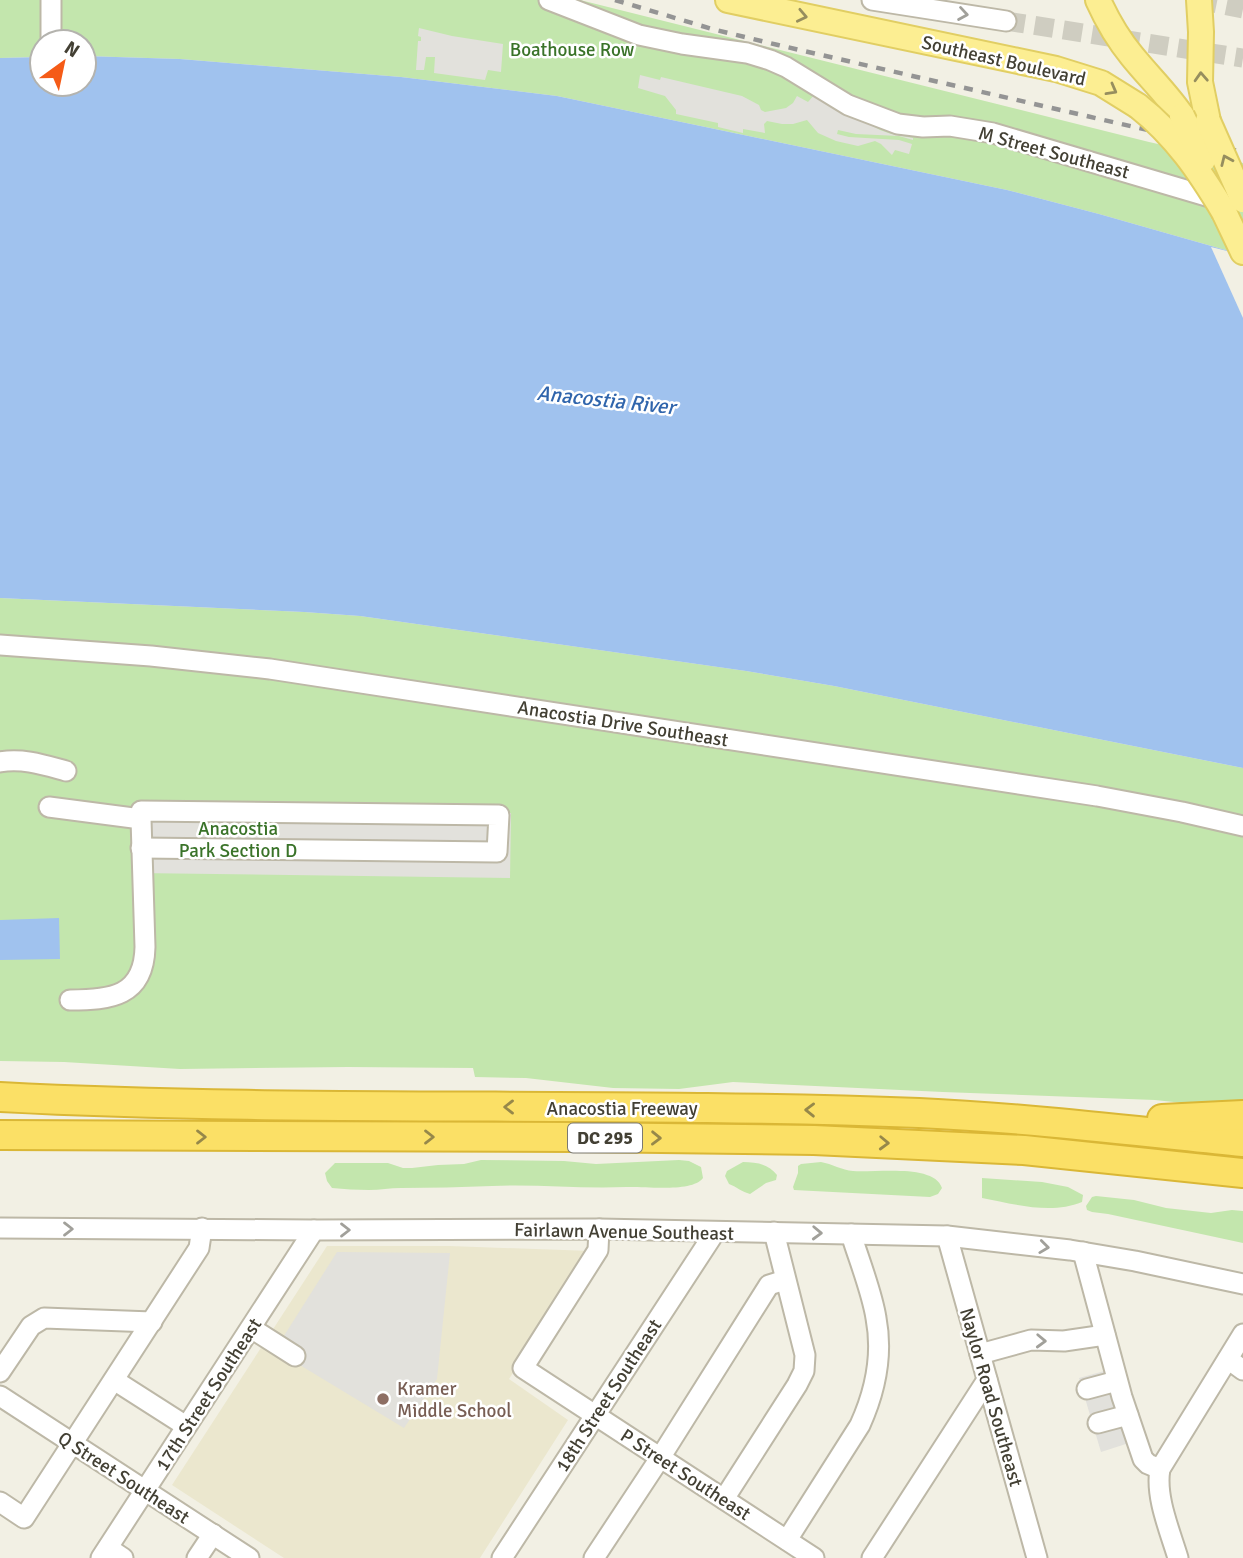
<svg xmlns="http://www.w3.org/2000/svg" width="1243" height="1558" viewBox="0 0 1243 1558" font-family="Signika,sans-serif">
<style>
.education{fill:#ebe7ce}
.green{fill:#c3e6ad}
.parking{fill:#e2e1dc}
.water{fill:#a0c2ee}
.pier{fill:#f2f0e4}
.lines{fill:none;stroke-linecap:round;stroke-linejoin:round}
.minor-tunnel{stroke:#cfcdc1;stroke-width:19;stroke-dasharray:19 10;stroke-linecap:butt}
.minor-casing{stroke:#bdb8a7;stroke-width:23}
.major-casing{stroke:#e1ce63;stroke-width:28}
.highway-casing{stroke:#dab736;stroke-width:32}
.minor{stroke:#fff;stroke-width:19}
.major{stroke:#fcee92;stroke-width:24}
.highway{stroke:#fbe066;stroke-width:28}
.rail{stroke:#949494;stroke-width:4.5;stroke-dasharray:9 9;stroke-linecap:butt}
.major-bridge-casing{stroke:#e1ce63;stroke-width:28;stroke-linecap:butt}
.major-bridge{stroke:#fcee92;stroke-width:24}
.oneway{stroke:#a1a09a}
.oneway2{stroke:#968e5e}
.oneway3{stroke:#96884a}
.education-dot{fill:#8d6e63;stroke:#fff;stroke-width:2.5}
.labels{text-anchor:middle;stroke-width:5;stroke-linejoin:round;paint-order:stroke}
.shield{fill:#fff;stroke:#7b7971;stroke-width:2}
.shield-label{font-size:18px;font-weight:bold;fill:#434034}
.park-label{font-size:19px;fill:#3a7329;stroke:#fff}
.street-label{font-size:19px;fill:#434034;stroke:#fff}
.education-label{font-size:19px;fill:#785e54;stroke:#fff;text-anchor:start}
.water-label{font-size:21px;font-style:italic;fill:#3065ac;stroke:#fff}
</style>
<rect width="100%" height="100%" fill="#f2f0e4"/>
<!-- education -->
<path class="education" d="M 327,1246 L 450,1246 L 591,1251 L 509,1379 L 568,1420 L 480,1558 L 284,1558 L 172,1485 Z"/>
<!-- green -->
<g class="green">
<path d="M 0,0 L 580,0 L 1149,142 L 1243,163 L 1243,255 L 1099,214 L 1007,190 L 557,96 L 401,77 L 180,59 L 84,56 L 84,42 L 42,42 L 42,57 L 0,58 Z"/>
<path d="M 0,598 L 304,612 L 360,616 L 746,671 L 834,686 L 1243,768 L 1243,1108 L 1230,1108 L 1155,1100 L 943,1092 L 733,1082 L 679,1089 L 613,1088 L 526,1078 L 475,1077 L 473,1068 L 348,1067 L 180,1069 L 64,1062 L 0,1061 Z"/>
<path d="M 481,1160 L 564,1161 L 596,1164 L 679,1160 L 689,1161 L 701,1167 L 703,1178 C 692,1193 644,1186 626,1187 C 581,1189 537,1184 492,1186 C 462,1187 431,1188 401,1188 C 390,1188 380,1190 369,1190 C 357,1190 344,1189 332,1188 L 327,1181 L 325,1173 L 335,1163 L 388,1163 L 403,1168 L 412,1168 L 438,1165 L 464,1164 Z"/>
<path d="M 743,1162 C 756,1162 769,1164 777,1175 L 776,1180 L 766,1183 L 750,1194 C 742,1192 737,1187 729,1184 L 725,1176 L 727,1171 Z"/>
<path d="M 821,1162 C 832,1164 842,1170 853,1171 C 874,1173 934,1163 942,1188 L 938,1194 L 930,1197 L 794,1190 L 793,1187 L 798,1173 L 798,1166 L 801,1164 Z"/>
<path d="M 982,1178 L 1042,1182 L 1068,1187 L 1083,1195 L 1082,1202 C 1051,1215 1014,1204 982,1198 Z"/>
<path d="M 1096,1196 L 1134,1200 L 1166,1208 L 1211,1213 L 1232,1210 L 1243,1211 L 1243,1243 L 1108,1214 L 1092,1212 L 1087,1210 L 1086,1206 L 1092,1197 Z"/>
</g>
<!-- parking -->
<g class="parking">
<path d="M 419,28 L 452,36 L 503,44 L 501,72 L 488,70 L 485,80 L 434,73 L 435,57 L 426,57 L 424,70 L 416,70 L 418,41 L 421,41 L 421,37 L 418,36 Z"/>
<path d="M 640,75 L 660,80 L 661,77 L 742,96 L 759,105 L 761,110 L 765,112 L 786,108 L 793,103 L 797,96 L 808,102 L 815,94 L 846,112 L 880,130 L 891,134 L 913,138 L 913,140 L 899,136 L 856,134 L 838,130 L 837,134 L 849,137 L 899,140 L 912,144 L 909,154 L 895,150 L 892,155 L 881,144 L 875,141 L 858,146 L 836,141 L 818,133 L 807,120 L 793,124 L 782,124 L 767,121 L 764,124 L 765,133 L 743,129 L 743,133 L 718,127 L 718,123 L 676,114 L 676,110 L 665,96 L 638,88 Z"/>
<path d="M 134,803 L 511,813 L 510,878 L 135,873 Z"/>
<path d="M 337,1252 L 450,1253 L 437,1379 L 404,1428 L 275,1350 Z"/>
<path d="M 1108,1370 L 1129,1443 L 1101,1452 L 1079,1378 Z"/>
</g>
<!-- water -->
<g class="water">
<path d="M 84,56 L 180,59 L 401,77 L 557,96 L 1007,190 L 1099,214 L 1243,255 L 1243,768 L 834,686 L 746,671 L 360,616 L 304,612 L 0,598 L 0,58 L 42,57 L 42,84 L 84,84 Z"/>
<path d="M 59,918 L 60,959 L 0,960 L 0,920 Z"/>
</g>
<!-- pier -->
<path class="pier" d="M 1211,247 L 1243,255 L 1243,318 Z"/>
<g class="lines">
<!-- minor-tunnel -->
<g class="minor-tunnel">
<path d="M 1198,0 L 1243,9"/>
<path d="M 1006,21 L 1243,58"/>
</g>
<defs>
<g id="minor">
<path d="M 51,0 L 51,42"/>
<path d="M 549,0 L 639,35 L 682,44 L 747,53 L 770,60 L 786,67 L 848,105 L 898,124 L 923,127 L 950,126 L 993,133 L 1223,201"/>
<path d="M 872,0 L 1006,21"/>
<path d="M 0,645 L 151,656 L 270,669 L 1097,796 L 1182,812 L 1243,826"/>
<path d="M 0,762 C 23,758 44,765 66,771"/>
<path d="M 49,807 L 141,819 L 145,947 C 144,997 110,1000 70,1000"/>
<path d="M 141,819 L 141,811 L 499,815 L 497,852 L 141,848"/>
<path d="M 0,1228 L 314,1230 L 599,1229 L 947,1236 L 1070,1250 L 1135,1261 L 1243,1284"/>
<path d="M 599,1229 L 598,1250 L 523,1368 L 814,1558"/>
<path d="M 947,1236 L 1037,1558"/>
<path d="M 1083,1252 L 1122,1397 L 1143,1459 L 1148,1464 L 1160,1469"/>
<path d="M 251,1328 L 295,1356"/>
<path d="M 980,1354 L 1031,1340 L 1064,1341 L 1105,1335"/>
<path d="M 1228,1359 L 1243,1370"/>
<path d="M 0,1372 L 31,1326 L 44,1318 L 152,1322"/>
<path d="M 114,1380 L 186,1426"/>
<path d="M 1087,1389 L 1117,1381"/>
<path d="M 0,1396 L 249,1558"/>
<path d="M 1098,1423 L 1128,1415"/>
<path d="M 724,1499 L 797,1385 L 804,1371 L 805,1355 L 774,1232"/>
<path d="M 0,1502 L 24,1518 L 199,1248 L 202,1228"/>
<path d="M 787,1540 L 860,1425 C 875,1392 883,1355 876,1318 C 872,1292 859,1260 851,1234"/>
<path d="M 108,1548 L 123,1558"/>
<path d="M 101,1558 L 314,1230"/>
<path d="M 197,1558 L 213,1534"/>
<path d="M 502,1558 L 715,1232"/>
<path d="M 594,1558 L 660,1458 L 769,1285 L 785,1280"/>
<path d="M 872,1558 L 987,1380"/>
<path d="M 1178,1558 C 1170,1531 1155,1497 1160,1469 L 1243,1334"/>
</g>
<g id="major">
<path d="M 728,0 L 1056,69 L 1101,83 L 1138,106"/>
<path d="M 1098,0 C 1107,20 1118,39 1132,56 C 1149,77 1167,94 1182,116"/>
<path d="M 1199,0 L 1201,32 L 1200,82 L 1208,121"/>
<path d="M 1224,212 L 1243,252"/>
</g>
<g id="highway">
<path d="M 0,1097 C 306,1113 613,1101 919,1113 C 1027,1118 1135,1131 1243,1142"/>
<path d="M 1162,1119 L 1243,1115"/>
<path d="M 0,1135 L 578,1137 L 814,1140 L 1024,1150 L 1243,1173"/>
</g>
</defs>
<!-- minor casing -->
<use href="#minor" class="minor-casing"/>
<!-- major casing -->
<use href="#major" class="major-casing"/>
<!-- highway casing -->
<use href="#highway" class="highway-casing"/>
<!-- minor -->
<use href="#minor" class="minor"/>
<!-- major -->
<use href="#major" class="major"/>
<!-- highway -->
<use href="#highway" class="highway"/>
<!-- rail -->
<path class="rail" d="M 615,0 L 712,29 L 778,45 L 1243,152"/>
<defs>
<g id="major-bridge">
<path d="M 1138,106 C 1176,136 1200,172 1224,212"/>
<path d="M 1182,116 L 1203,160"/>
<path d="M 1208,121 L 1243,200"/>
</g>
</defs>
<!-- major-bridge casing -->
<use href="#major-bridge" class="major-bridge-casing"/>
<!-- major-bridge -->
<use href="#major-bridge" class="major-bridge"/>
</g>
<!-- one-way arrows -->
<defs><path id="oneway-chevron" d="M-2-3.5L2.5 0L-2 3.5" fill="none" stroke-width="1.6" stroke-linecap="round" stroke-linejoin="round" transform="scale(1.75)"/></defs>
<g class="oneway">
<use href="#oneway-chevron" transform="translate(963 14) rotate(9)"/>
<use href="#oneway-chevron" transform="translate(68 1229)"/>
<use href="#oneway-chevron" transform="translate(345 1230)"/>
<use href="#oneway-chevron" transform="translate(817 1233) rotate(2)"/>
<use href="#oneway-chevron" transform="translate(1044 1247) rotate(7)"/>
<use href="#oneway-chevron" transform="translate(1041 1341) rotate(2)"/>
</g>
<g class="oneway2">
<use href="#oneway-chevron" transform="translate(802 16) rotate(12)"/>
<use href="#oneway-chevron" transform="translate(1201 77) rotate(-93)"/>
<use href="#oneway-chevron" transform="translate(1112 90) rotate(29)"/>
<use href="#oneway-chevron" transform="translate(1226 160) rotate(-114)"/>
</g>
<g class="oneway3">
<use href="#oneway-chevron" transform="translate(509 1107) rotate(-180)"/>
<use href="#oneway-chevron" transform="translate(810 1110) rotate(-179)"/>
<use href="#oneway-chevron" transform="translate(201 1137)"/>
<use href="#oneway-chevron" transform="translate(429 1137)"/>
<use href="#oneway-chevron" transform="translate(656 1138) rotate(1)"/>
<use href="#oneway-chevron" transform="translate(884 1143) rotate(2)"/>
</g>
<!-- markers -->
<circle class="education-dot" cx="383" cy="1399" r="7"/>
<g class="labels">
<!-- shield labels -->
<rect class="shield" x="568" y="1123.5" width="74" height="29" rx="5"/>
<g class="shield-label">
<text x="605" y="1144">DC 295</text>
</g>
<!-- park labels -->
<g class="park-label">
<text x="572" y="56">Boathouse Row</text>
<text x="238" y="835">Anacostia<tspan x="238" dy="22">Park Section D</tspan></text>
</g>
<!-- street labels -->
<g class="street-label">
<text transform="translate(1004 60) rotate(13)" y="7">Southeast Boulevard</text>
<text transform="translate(1054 152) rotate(15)" y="7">M Street Southeast</text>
<text transform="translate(623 723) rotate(9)" y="7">Anacostia Drive Southeast</text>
<text x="622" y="1115">Anacostia Freeway</text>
<text transform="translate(624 1231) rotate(1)" y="7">Fairlawn Avenue Southeast</text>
<text transform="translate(208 1394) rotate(-57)" y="7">17th Street Southeast</text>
<text transform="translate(608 1395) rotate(-57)" y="7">18th Street Southeast</text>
<text transform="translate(992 1397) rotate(74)" y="7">Naylor Road Southeast</text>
<text transform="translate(686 1474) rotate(33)" y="7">P Street Southeast</text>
<text transform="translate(124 1477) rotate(33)" y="7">Q Street Southeast</text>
</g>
<!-- education labels -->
<g class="education-label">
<text x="397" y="1395">Kramer<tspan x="397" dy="22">Middle School</tspan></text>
</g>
<!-- water labels -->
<g class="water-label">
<text transform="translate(606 400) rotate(6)" y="7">Anacostia River</text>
</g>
</g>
<!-- north arrow -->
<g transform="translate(63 63) rotate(33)"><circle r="33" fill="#ffffff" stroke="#b4b3ae" stroke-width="2"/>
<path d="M0-5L12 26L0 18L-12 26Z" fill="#f55b17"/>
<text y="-10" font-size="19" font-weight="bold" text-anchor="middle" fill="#434034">N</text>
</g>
</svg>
